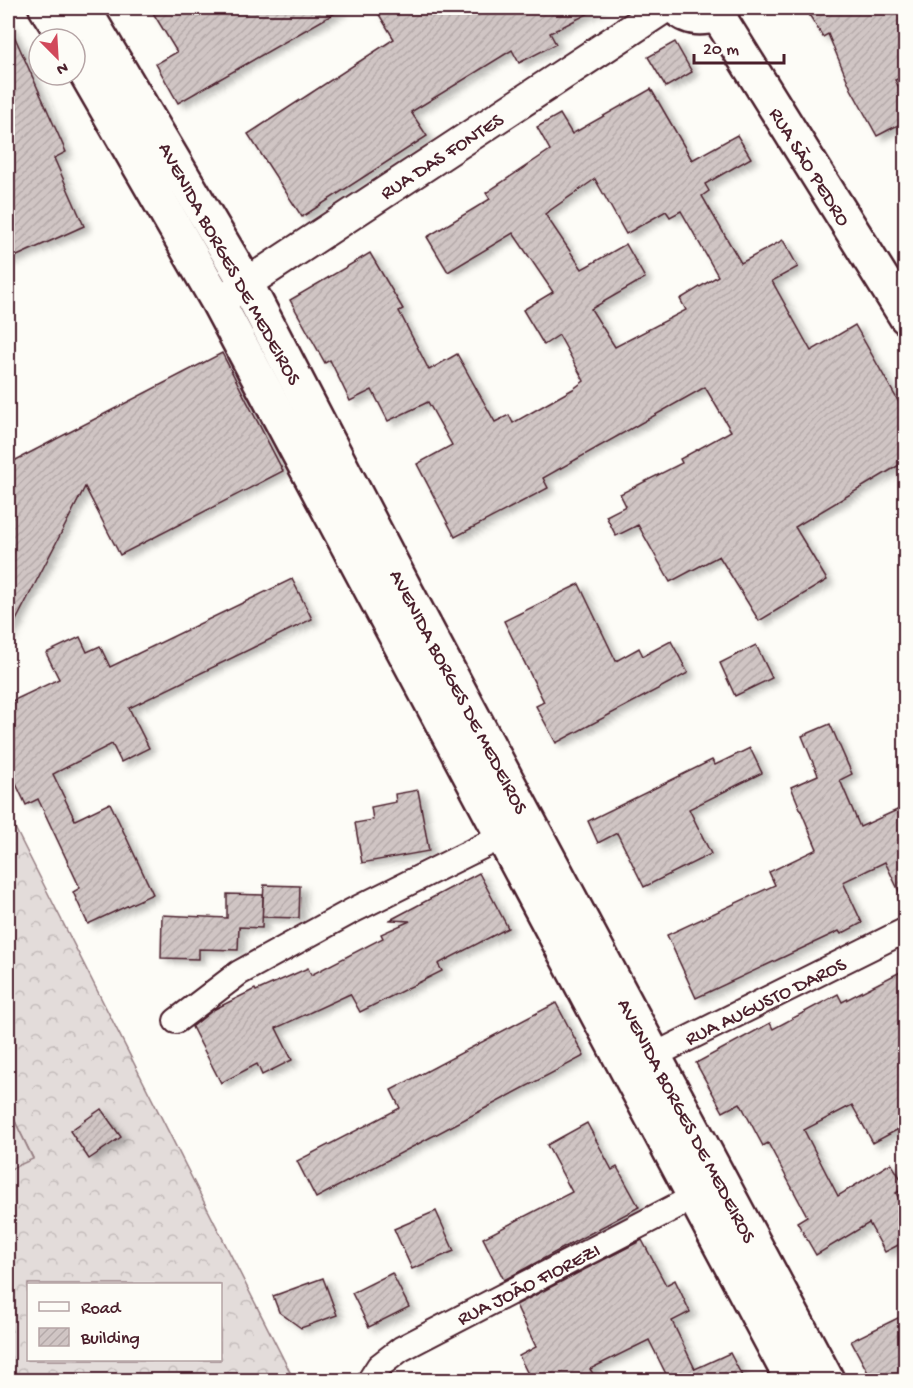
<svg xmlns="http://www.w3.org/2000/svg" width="913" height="1388" viewBox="0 0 913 1388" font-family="'Gochi Hand',sans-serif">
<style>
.forest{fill:url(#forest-crowns);stroke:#967e82;stroke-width:1.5;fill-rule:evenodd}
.park{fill:url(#park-tufts);stroke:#967e82;stroke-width:1.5}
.building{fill:url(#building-hatch);stroke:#4a1f2b;stroke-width:1.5;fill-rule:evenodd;filter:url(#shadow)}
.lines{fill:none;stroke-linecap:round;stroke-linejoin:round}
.minor-casing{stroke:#4a1f2b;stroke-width:28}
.tertiary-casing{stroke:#4a1f2b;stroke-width:34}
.secondary-casing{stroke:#4a1f2b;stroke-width:38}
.minor{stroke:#fdfcf7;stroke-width:24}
.tertiary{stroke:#fdfcf7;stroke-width:30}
.secondary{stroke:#fdfcf7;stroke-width:33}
.labels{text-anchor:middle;stroke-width:4.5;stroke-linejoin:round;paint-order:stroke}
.street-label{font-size:20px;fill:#4a1f2b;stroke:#fdfcf7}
</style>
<defs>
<pattern id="forest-crowns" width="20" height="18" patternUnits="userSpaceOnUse" patternTransform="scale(1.5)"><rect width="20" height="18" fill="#e3dcda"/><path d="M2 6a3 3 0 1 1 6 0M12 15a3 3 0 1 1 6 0" fill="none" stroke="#c4bcbb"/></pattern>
<pattern id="park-tufts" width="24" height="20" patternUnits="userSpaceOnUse" patternTransform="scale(1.5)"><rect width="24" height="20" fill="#e3dcda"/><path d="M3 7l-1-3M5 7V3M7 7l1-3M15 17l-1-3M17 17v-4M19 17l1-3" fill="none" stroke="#c4bcbb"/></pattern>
<pattern id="building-hatch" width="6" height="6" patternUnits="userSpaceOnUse" patternTransform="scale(1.5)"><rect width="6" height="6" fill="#d0c5c4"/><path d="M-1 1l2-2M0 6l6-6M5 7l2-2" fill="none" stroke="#b4a9a9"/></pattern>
<filter id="shadow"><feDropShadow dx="6" dy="4" stdDeviation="3" flood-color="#0004"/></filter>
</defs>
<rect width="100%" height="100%" fill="#fdfcf7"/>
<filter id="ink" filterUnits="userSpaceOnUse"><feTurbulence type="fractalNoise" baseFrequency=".0167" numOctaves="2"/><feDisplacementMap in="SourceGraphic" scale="12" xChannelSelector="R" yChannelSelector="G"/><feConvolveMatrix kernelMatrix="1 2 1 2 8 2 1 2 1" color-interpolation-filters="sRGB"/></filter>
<g filter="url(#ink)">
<!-- forest -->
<path class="forest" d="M 8,814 L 294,1380 L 8,1380 L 8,1170 L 33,1158 L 8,1107 ZM 28,1284 L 220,1284 L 220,1360 L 28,1360 Z"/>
<!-- park -->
<path class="park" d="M 8,1107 L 33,1159 L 8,1170 Z"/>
<!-- building -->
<g class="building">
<path d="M 150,8 L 344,8 L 178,103 L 156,64 L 177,52 Z"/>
<path d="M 375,8 L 599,8 L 550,33 L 556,44 L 519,63 L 512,50 L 411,112 L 427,136 L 302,217 L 248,134 L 394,39 Z"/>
<path d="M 805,8 L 900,8 L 906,17 L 906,76 L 895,80 L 906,100 L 906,121 L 877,136 L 851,89 L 828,34 L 823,37 Z"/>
<path d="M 8,22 L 66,152 L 54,158 L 84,226 L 8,260 Z"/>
<path d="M 675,42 L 692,72 L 666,87 L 648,57 Z"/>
<path d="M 651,89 L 692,160 L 737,135 L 751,158 L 705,184 L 709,191 L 702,196 L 741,263 L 783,240 L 798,267 L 772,281 L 811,351 L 855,325 L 906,415 L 906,461 L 795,527 L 827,580 L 759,621 L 719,556 L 670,582 L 638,525 L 616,536 L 606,516 L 626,506 L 620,494 L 682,463 L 680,459 L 731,431 L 705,387 L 543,478 L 548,488 L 455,537 L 417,464 L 452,445 L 428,402 L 388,421 L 372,390 L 350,401 L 330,360 L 325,363 L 290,300 L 370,253 L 403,309 L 399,311 L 429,370 L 457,354 L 495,422 L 509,415 L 513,423 L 573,389 L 584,381 L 559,335 L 544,345 L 523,310 L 553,292 L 513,233 L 448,272 L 427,237 L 490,199 L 486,193 L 550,150 L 537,127 L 560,114 L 572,134 ZM 595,179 L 626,234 L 666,211 L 670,217 L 681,211 L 718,276 L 680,299 L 686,310 L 615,347 L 591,309 L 645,278 L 626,244 L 582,269 L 545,214 Z"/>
<path d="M 222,353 L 283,471 L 120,555 L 85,487 L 8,636 L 8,464 Z"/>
<path d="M 292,579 L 312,619 L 129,708 L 149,748 L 121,762 L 112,744 L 53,774 L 75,820 L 110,803 L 153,894 L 88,924 L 73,892 L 80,888 L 38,799 L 26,805 L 8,767 L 8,703 L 59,679 L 46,653 L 80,637 L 87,652 L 100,646 L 110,667 Z"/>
<path d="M 579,584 L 616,661 L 639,648 L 643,656 L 671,641 L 688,673 L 556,743 L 536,706 L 544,702 L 504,621 Z"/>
<path d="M 756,645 L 772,678 L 735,696 L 720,663 Z"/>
<path d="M 830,724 L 852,774 L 840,780 L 860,827 L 906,806 L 906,906 L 885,862 L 843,882 L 862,923 L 841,934 L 839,931 L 696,998 L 667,935 L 775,885 L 769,872 L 817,849 L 791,787 L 818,775 L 802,736 Z"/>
<path d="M 750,748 L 762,773 L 689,809 L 711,854 L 644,887 L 617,833 L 598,843 L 588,821 L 712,760 L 715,765 Z"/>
<path d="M 418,790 L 429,851 L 362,863 L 355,823 L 373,820 L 371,807 L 396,802 L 395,794 Z"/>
<path d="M 479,873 L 508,928 L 438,964 L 442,971 L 360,1012 L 350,994 L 276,1028 L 292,1060 L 262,1075 L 257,1064 L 221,1083 L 192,1027 L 213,1010 L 255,989 L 256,991 L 308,968 L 311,975 L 383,938 L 381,934 L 410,921 L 390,920 Z"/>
<path d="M 264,885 L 300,886 L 299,918 L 262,917 Z"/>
<path d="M 227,894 L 263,895 L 262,928 L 239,927 L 238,950 L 199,949 L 199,959 L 161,958 L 162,915 L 227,918 Z"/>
<path d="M 906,969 L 906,1125 L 873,1143 L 852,1105 L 804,1130 L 838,1196 L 891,1163 L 906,1187 L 896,1193 L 906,1211 L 906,1241 L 885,1252 L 869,1223 L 816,1255 L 797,1222 L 807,1216 L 768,1143 L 763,1146 L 740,1103 L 723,1112 L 696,1063 L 770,1023 L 773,1029 L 838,994 L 842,1002 Z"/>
<path d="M 556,1003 L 584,1056 L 316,1198 L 297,1161 L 400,1108 L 391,1090 Z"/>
<path d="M 101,1109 L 121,1137 L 89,1159 L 70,1131 Z"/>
<path d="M 587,1123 L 612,1170 L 617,1167 L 639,1207 L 504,1280 L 483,1238 L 572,1192 L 547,1145 Z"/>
<path d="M 436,1211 L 454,1251 L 412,1269 L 394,1229 Z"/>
<path d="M 642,1240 L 666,1285 L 675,1280 L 690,1312 L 672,1321 L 695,1369 L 730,1353 L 744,1380 L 669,1380 L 649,1340 L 590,1369 L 597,1380 L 531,1380 L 519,1356 L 536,1347 L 516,1305 Z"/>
<path d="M 392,1273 L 409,1307 L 369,1327 L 352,1293 Z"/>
<path d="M 323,1278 L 337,1315 L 301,1328 L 279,1312 L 273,1296 Z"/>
<path d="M 906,1314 L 906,1380 L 872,1380 L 851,1341 Z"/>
</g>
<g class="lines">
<defs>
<g id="minor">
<path d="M 176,1021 L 239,973 L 352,911 L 503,836"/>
<path d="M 639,1063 L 906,930"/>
<path d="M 370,1380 L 379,1366 L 401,1349 L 694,1197"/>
</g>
<path id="tertiary" d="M 226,297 L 664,8"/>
<g id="secondary">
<path d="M 46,8 L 66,39"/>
<path d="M 83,8 L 246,283 L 407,593 L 827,1380"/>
<path d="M 676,8 C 690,21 710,21 723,8"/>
<path d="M 717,14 L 906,317"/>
<path d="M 75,54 L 218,302 L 792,1380"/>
</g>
</defs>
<!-- minor casing -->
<use href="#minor" class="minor-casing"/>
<!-- tertiary casing -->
<use href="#tertiary" class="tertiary-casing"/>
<!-- secondary casing -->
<use href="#secondary" class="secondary-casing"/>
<!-- minor -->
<use href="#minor" class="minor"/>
<!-- tertiary -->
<use href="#tertiary" class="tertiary"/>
<!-- secondary -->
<use href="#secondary" class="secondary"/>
</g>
</g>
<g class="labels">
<!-- street labels -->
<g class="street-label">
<text transform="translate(441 155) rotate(-33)" y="7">RUA DAS FONTES</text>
<text transform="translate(811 166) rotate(58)" y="7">RUA SÃO PEDRO</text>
<text transform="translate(231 263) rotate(61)" y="7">AVENIDA BORGES DE MEDEIROS</text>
<text transform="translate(460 691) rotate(62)" y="7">AVENIDA BORGES DE MEDEIROS</text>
<text transform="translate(765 1000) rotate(-26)" y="7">RUA AUGUSTO DAROS</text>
<text transform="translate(688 1120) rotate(62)" y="7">AVENIDA BORGES DE MEDEIROS</text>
<text transform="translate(528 1283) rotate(-27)" y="7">RUA JOÃO FIOREZI</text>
</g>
</g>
<!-- margin -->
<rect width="913" height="1388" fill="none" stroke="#fdfcf7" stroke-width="30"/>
<rect x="15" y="15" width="883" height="1358" fill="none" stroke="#4a1f2b" stroke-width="2" filter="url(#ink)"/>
<!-- legend -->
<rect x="27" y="1283" width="195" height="78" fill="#fdfcf7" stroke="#b5a4a5" stroke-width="1.5"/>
<rect x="39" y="1302" width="30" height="9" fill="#fdfcf7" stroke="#b5a4a5" stroke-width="1.5"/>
<text x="81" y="1313" font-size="18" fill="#4a1f2b">Road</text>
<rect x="39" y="1328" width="30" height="18" fill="url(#building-hatch)" stroke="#b5a4a5" stroke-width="1.5"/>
<text x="81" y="1343" font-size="18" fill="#4a1f2b">Building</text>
<!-- north arrow -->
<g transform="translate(57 57) rotate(156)"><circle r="28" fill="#fdfcf7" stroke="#b5a4a5" stroke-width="1.5"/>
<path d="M0-4.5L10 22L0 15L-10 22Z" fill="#d1495b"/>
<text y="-9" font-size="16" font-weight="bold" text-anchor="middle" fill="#4a1f2b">N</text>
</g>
<!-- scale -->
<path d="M694 54v9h90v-9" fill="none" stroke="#4a1f2b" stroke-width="3"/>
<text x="703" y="54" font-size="18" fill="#4a1f2b" stroke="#fdfcf7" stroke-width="4.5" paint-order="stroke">20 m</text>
</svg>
